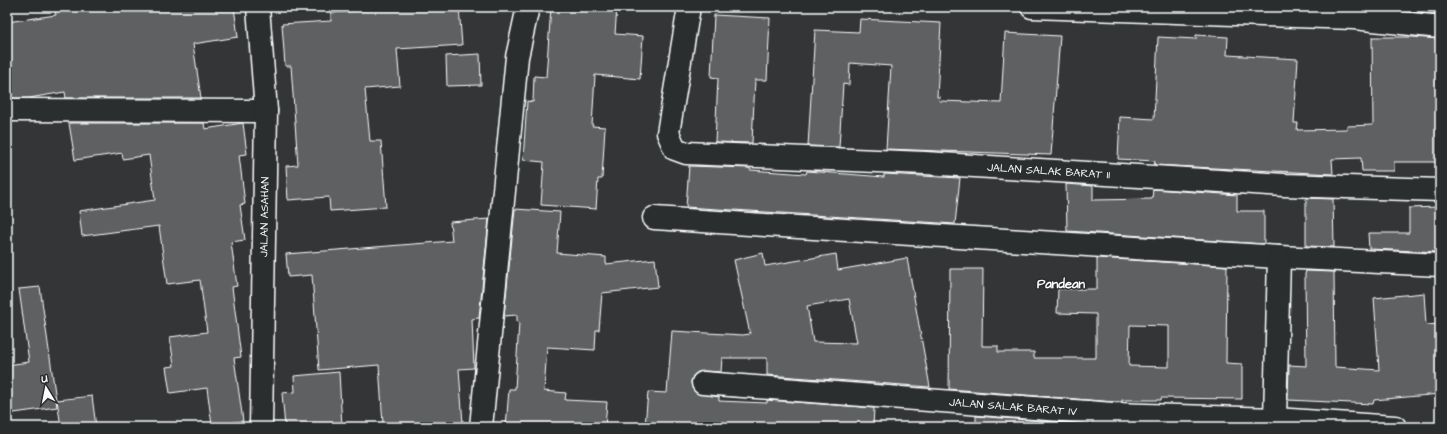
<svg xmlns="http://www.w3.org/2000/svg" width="1447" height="434" viewBox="0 0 1447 434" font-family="'Architects Daughter',sans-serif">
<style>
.building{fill:#5f6162;stroke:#fff;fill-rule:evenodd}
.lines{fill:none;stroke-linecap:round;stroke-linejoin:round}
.street-casing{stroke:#fff;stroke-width:25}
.secondary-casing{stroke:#fff;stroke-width:25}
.street{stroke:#2a2d2e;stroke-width:22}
.secondary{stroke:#2a2d2e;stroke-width:22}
.labels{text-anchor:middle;stroke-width:3;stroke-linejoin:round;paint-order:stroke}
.street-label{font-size:11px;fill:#fff;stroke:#2a2d2e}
.quarter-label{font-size:13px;font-weight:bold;fill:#fff;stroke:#2a2d2e}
</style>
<rect width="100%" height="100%" fill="#333536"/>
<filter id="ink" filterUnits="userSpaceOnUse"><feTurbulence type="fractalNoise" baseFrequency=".025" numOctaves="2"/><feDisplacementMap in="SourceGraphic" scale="8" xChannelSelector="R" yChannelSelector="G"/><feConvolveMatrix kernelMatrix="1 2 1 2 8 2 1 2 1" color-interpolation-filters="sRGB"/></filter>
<g filter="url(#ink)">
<!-- building -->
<g class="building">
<path d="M 54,7 L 234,7 L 238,37 L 193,44 L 201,98 L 66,98 L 65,92 L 29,98 L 7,98 L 7,22 L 56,15 Z"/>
<path d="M 407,7 L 459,7 L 462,45 L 397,49 L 400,86 L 365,89 L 370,141 L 381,141 L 386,207 L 330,211 L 329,197 L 288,200 L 286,166 L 298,165 L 291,66 L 285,66 L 282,24 L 331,21 L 331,13 Z"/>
<path d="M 551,7 L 617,7 L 615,34 L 643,36 L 640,79 L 595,75 L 592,126 L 605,127 L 602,179 L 598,179 L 596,209 L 541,205 L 544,162 L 523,160 L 527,101 L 533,102 L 534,76 L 546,77 Z"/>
<path d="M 1419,7 L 1440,7 L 1440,14 L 1419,12 Z"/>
<path d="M 714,15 L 770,18 L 767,80 L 755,80 L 752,143 L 715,142 L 718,78 L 711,77 Z"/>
<path d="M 860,19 L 941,23 L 937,97 L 940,97 L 939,101 L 1001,103 L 1005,33 L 1060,36 L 1051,155 L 886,149 L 891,66 L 850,63 L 849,85 L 843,84 L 839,147 L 808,146 L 815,30 L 859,32 Z"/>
<path d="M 1196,35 L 1228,37 L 1227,55 L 1298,59 L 1294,123 L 1298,123 L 1297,130 L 1347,129 L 1347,126 L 1373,125 L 1372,37 L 1413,37 L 1440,39 L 1440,162 L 1394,162 L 1394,171 L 1362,171 L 1361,158 L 1332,159 L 1333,174 L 1154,165 L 1155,161 L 1118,159 L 1120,117 L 1154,119 L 1158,37 L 1196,39 Z"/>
<path d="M 480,54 L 481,85 L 447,86 L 446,56 Z"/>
<path d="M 69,123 L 204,123 L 205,129 L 243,123 L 247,154 L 239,155 L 245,204 L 240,205 L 245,240 L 231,242 L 237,286 L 232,287 L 241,357 L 234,358 L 243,421 L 212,425 L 207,388 L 170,393 L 166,367 L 174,366 L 170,337 L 207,332 L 200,280 L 167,284 L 159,226 L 82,236 L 79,211 L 155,200 L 149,155 L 123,159 L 122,153 L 75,160 Z"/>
<path d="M 689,166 L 750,168 L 750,170 L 806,174 L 807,171 L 884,177 L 884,174 L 960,178 L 955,224 L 686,207 Z"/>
<path d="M 1066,184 L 1093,186 L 1093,200 L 1152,199 L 1153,189 L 1237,195 L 1237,211 L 1264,211 L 1264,244 L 1067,231 Z"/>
<path d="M 1306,198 L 1333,199 L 1334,247 L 1306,246 Z"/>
<path d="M 1440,207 L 1440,252 L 1369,249 L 1368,233 L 1409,233 L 1409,208 Z"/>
<path d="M 515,209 L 560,212 L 557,253 L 606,257 L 606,264 L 655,259 L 658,287 L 602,293 L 599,330 L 596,330 L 595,350 L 547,347 L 544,391 L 566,393 L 565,400 L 607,402 L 605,427 L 506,427 L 509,389 L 515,389 L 519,322 L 517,322 L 517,315 L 504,316 Z"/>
<path d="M 489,219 L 479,318 L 472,319 L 474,368 L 459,369 L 463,424 L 419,427 L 419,423 L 383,425 L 379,365 L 319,370 L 312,275 L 288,277 L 286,254 L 452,241 L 450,222 Z"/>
<path d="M 763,253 L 765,266 L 836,254 L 838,270 L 907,258 L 930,387 L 767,375 L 767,358 L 722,358 L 721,372 L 704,371 L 698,372 L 693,376 L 691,382 L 692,388 L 696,393 L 719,397 L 719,401 L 767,403 L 767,400 L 874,408 L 873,427 L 645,426 L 648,392 L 667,393 L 672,331 L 743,335 L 750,334 L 734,260 ZM 849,299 L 857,343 L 813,342 L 807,306 Z"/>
<path d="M 1097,258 L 1227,266 L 1226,363 L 1242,364 L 1242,399 L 1161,398 L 1161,400 L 1122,400 L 1122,402 L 1114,402 L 949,389 L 950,269 L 983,269 L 982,346 L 998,346 L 998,352 L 1034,352 L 1034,358 L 1096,358 L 1096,314 L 1057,313 L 1058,289 L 1097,289 ZM 1130,325 L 1169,326 L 1169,367 L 1129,366 Z"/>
<path d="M 1306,271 L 1334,272 L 1335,367 L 1379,370 L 1374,298 L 1424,293 L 1426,325 L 1440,324 L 1440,394 L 1374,400 L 1373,404 L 1288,400 L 1289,365 L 1306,366 L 1305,274 Z"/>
<path d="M 40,287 L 57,407 L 7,414 L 7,365 L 29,362 L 19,289 Z"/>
<path d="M 339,372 L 342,427 L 285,427 L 282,393 L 295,392 L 294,376 Z"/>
<path d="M 92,396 L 96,427 L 61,427 L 57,400 Z"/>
<path d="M 976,416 L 1121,427 L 976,427 Z"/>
</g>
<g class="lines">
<defs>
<g id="street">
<path id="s1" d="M 689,7 L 668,133 L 675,149 L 686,153 L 925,163 L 1284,185 L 1440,190"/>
<path d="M 1032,7 L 1354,18 L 1440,27"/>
<path d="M 7,110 L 266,111"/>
<path d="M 654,218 L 1279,257 L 1440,265"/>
<path id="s2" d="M 703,383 L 1113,414 L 1275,419 L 1395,427"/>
<path d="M 1275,419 L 1279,257"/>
<path d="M 481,427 L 517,57 L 528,7"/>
</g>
<path id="secondary" d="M 258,7 L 266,111 L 261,427"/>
</defs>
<!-- street casing -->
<use href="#street" class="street-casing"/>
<!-- secondary casing -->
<use href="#secondary" class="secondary-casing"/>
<!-- street -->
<use href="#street" class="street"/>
<!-- secondary -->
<use href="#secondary" class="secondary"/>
</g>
</g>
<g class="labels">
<!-- street labels -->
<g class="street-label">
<text dy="4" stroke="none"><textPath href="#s1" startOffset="520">JALAN SALAK BARAT II</textPath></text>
<text transform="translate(264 217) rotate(-89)" y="4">JALAN ASAHAN</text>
<text dy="4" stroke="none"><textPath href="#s2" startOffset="311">JALAN SALAK BARAT IV</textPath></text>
</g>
<!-- quarter labels -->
<g class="quarter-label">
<text x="1061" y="288">Pandean</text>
</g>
</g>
<!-- margin -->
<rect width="1447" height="434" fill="none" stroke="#2a2d2e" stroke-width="24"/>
<rect x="12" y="12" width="1423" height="410" fill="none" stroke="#fff" stroke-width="1.5" filter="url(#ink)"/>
<!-- north arrow -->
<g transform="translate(46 388) rotate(350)" stroke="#2a2d2e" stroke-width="3" paint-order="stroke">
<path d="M0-3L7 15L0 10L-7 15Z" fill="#ffffff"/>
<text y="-6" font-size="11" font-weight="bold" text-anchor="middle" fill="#ffffff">U</text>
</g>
</svg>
